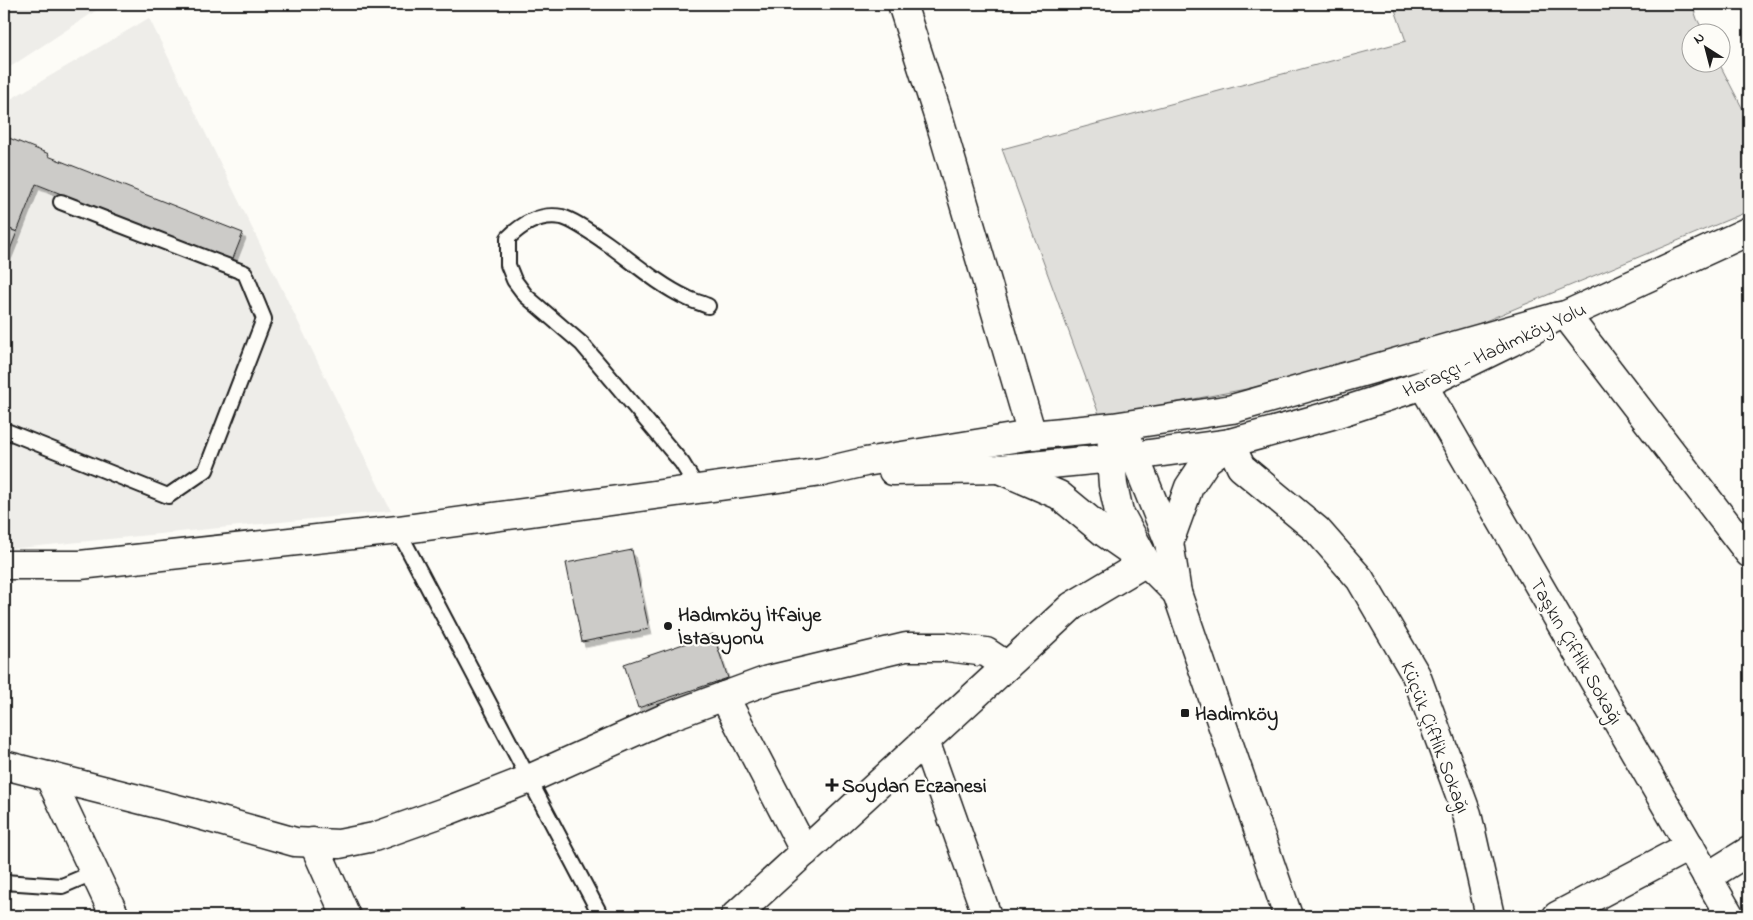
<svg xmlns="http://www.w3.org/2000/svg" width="1753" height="920" viewBox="0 0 1753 920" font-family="'Indie Flower',sans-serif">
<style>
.built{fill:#eeede9}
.green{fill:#e0dfdb;stroke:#7e7e7c}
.building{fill:#cccbc8;stroke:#1c1c1c;filter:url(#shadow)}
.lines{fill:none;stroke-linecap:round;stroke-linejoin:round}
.lane-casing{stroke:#1c1c1c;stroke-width:18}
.street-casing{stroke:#1c1c1c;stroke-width:31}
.secondary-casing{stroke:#1c1c1c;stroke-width:31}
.lane{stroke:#fdfcf7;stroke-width:14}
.street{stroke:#fdfcf7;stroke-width:28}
.secondary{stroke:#fdfcf7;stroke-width:28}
.poi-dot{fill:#1c1c1c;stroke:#fdfcf7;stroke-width:2}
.labels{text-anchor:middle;stroke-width:4.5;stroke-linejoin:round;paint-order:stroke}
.street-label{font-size:20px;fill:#1c1c1c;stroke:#fdfcf7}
.poi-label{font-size:20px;font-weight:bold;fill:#1c1c1c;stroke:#fdfcf7;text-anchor:start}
</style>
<defs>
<filter id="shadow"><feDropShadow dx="3" dy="5.5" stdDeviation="0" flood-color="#0004"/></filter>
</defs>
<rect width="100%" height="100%" fill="#fdfcf7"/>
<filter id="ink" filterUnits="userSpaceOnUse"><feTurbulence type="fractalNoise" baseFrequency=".02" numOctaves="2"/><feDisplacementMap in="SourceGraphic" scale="10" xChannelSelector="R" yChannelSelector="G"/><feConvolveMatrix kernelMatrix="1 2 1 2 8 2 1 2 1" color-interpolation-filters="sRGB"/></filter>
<g filter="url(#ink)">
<!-- built -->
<g class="built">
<path d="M 4,4 L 106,4 L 4,71 Z"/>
<path d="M 149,18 L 391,511 L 9,549 L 4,548 L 4,103 Z"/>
</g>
<!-- green -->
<path class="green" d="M 1393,4 L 1692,4 L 1697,19 L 1704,32 L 1690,32 L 1690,62 L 1719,63 L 1749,121 L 1749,211 L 1387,362 L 1100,417 L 1002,149 L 1406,41 Z"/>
<!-- building -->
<g class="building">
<path d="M 4,136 L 49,154 L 48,156 L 243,233 L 232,261 L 36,184 L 17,232 L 4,227 Z"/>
<path d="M 4,227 L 17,232 L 5,262 L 4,261 Z"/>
<path d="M 632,550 L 649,629 L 582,642 L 566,563 Z"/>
<path d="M 713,634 L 728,678 L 638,708 L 624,664 Z"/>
</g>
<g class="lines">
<defs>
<g id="lane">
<path d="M 4,430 L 168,496 L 206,470 L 264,319 L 245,273 L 61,202"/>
<path d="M 698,489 L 682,463 L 582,344 L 526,296 L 514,280 L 508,265 L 508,238 C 522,224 541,213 562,217 C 574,220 598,237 608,244 C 633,262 659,285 687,298 C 693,301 701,303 708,306"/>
<path d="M 398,530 L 601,916"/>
<path d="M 4,882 L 62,886 L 95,872"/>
</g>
<g id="street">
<path d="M 902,4 L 940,122 L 1032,435"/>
<path d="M 1566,315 L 1749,553"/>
<path d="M 1423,385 L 1730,916"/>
<path d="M 1230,443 L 1241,467 L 1317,530 L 1360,579 L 1416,675 L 1467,814 L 1490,916"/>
<path d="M 724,696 L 805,852"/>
<path d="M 925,741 L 987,916"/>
<path d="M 4,765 L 189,812 L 295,842 L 339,844 L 374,837 L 447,811 L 529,779 L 665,718 L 768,680 L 906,647 L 947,647 L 986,652 L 1007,666"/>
<path d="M 49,776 L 115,916"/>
<path d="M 313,842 L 346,916"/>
<path d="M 1707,877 L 1749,851"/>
<path d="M 735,916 L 1072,606 L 1146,562"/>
<path d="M 1557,916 L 1690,846"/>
</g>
<g id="secondary">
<path d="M 1112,439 L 1111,458 L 1113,485 L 1119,512 L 1146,562 L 1177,593"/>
<path d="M 1128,440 L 1169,542 L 1177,593 L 1288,916"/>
<path d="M 1001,470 L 1059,495 L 1105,533 L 1141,558"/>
<path d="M 893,471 L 999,469 L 1134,456 L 1230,443 L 1332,415 L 1423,385 L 1511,342 L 1556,317 L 1566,315 L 1749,231"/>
<path d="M 1169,542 L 1189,487 L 1207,460 L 1230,443"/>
<path d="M 4,565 L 80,565 L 398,530 L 822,472 L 865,462 L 1032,435 L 1113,427 L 1232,409 L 1556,317"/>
</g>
</defs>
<!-- lane casing -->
<use href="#lane" class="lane-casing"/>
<!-- street casing -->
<use href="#street" class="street-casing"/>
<!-- secondary casing -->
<use href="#secondary" class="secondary-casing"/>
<!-- lane -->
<use href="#lane" class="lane"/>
<!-- street -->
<use href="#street" class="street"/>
<!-- secondary -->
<use href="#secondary" class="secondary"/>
</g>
</g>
<!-- markers -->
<g class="poi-dot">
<circle cx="668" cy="626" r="5"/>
<rect x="1180" y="708" width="10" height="10" rx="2.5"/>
<path d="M829.5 777.5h5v5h5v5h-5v5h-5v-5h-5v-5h5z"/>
</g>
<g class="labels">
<!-- street labels -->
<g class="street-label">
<text transform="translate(1494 349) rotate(-25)" y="7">Haraççı - Hadımköy Yolu</text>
<text transform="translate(1577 651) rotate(60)" y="7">Taşkın Çiftlik Sokağı</text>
<text transform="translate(1436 737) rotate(69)" y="7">Küçük Çiftlik Sokağı</text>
</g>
<!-- poi labels -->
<g class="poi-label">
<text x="678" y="621">Hadımköy İtfaiye<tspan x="678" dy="23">İstasyonu</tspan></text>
<text x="1195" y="720">Hadımköy</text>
<text x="842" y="792">Soydan Eczanesi</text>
</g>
</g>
<!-- margin -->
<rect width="1753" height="920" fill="none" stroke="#fdfcf7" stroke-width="20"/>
<rect x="10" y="10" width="1733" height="900" fill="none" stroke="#1c1c1c" stroke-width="2" filter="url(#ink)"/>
<!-- north arrow -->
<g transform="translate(1706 48) rotate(324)"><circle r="24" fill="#fdfcf7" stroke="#a3a29f"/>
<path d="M0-4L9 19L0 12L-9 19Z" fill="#1c1c1c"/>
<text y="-8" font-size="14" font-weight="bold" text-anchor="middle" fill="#1c1c1c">N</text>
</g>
</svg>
